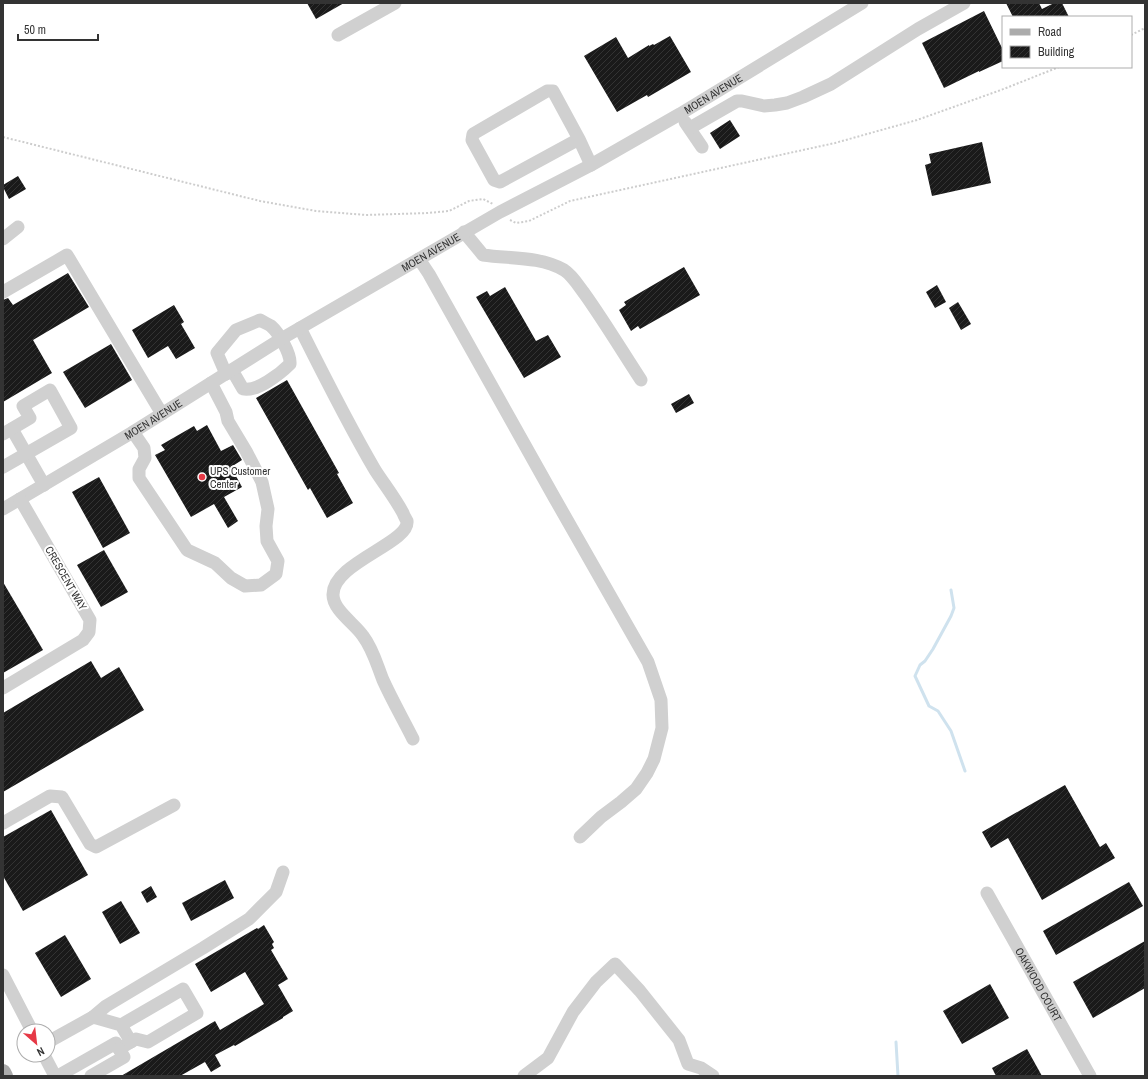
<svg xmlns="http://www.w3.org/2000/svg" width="1148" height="1079" viewBox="0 0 1148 1079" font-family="'Archivo Narrow',sans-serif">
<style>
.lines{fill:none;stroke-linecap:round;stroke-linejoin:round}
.stream{stroke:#cfe2ee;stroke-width:3}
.building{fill:url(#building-hatch)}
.path{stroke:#cdcdcd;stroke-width:2;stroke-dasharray:2 2;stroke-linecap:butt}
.minor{stroke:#d0d0d0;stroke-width:13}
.major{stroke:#ababab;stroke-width:16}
.poi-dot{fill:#e63946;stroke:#fff;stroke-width:1.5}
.labels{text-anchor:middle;stroke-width:4;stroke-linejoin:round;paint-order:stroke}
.street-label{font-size:11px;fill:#333;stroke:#fff}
.poi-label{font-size:11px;fill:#333;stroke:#fff;text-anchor:start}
</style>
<defs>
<pattern id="building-hatch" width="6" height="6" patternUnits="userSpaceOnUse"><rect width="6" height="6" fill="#1a1a1a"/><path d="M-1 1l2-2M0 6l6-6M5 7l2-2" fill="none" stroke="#333"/></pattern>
</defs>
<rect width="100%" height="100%" fill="#fff"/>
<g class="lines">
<!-- stream -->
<g class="stream">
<path d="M 951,590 L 954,608 L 951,616 L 933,649 L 925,661 L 920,665 L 915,676 L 929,706 L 938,711 L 951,731 L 965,771"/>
<path d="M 896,1042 L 898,1076"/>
</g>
</g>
<!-- building -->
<g class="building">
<path d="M 307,3 L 344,3 L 316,19 Z"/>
<path d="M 1006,3 L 1039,3 L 1042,9 L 1054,3 L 1062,3 L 1069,17 L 1013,17 Z"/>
<path d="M 984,11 L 1003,50 L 1003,61 L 979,72 L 979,71 L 944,88 L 922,43 Z"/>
<path d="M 670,36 L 691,72 L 648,97 L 647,95 L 617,112 L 584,56 L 616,37 L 628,58 L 649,45 L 649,46 L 653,44 L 654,45 Z"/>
<path d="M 730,120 L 740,136 L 720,149 L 710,133 Z"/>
<path d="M 982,142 L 991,183 L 932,196 L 925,165 L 931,163 L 929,154 Z"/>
<path d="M 18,176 L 26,189 L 9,199 L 3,187 L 3,185 Z"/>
<path d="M 684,267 L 700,295 L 640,329 L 638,326 L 631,331 L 619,310 L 626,305 L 624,302 Z"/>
<path d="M 68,273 L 89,307 L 33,340 L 52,373 L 3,402 L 3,300 L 8,298 L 13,305 Z"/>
<path d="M 937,285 L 946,302 L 935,308 L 926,292 Z"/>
<path d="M 505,287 L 536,341 L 548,335 L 561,357 L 524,378 L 476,297 L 487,291 L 490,296 Z"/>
<path d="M 958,302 L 971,324 L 961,330 L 949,308 Z"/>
<path d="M 174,305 L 184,322 L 181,324 L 195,348 L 176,359 L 168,346 L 148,358 L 132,330 Z"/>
<path d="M 111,344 L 132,380 L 85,408 L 63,372 Z"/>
<path d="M 287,380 L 339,473 L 337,474 L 353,503 L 327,518 L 310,488 L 308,490 L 256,398 Z"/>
<path d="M 689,394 L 694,403 L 676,413 L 671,404 Z"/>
<path d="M 207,425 L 221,451 L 233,445 L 242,460 L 231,467 L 242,487 L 224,497 L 238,521 L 228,528 L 214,504 L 191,517 L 155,455 L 165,450 L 161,445 L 194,426 L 197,431 Z"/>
<path d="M 99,477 L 130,533 L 103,548 L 72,492 Z"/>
<path d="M 104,550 L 128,592 L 101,607 L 77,565 Z"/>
<path d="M 3,582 L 43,650 L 3,673 Z"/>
<path d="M 91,661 L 101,678 L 119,667 L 144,710 L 3,792 L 3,713 Z"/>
<path d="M 1065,785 L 1100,847 L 1106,843 L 1115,858 L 1042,900 L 1008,838 L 991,848 L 982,832 Z"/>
<path d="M 51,810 L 88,875 L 23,911 L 3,876 L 3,837 Z"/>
<path d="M 225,880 L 234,898 L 191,921 L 182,903 Z"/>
<path d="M 1129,882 L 1143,906 L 1056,955 L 1043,931 Z"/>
<path d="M 151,886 L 157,897 L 147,903 L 141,892 Z"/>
<path d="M 121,901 L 140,933 L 120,944 L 102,912 Z"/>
<path d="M 264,925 L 274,942 L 272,944 L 274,948 L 271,950 L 288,979 L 278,985 L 293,1011 L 283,1017 L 283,1018 L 235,1046 L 234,1045 L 215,1055 L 221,1066 L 211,1072 L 205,1062 L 180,1076 L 121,1076 L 215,1021 L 220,1030 L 264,1004 L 245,972 L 211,992 L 195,964 L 257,928 L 258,929 Z"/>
<path d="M 65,935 L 91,979 L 61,997 L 35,953 Z"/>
<path d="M 1145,941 L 1145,988 L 1093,1018 L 1073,982 Z"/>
<path d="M 990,984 L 1009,1018 L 962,1044 L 943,1011 Z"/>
<path d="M 1027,1049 L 1042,1076 L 996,1076 L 992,1068 Z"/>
</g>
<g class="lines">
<!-- path -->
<g class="path">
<path d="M 1131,35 L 1145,28"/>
<path d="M 3,137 L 260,201 L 316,211 L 366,215 L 428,213 L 449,211 L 469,201 L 483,199 L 493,204"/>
<path d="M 510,220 L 516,223 L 529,221 L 570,201 L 835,143 L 917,120 L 1001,90 L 1059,67"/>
</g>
<!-- minor -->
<g class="minor">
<path d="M 338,35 L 395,3"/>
<path d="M 685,122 L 702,147"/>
<path d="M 690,128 L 737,101 L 742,101 L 764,106 L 775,105 L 787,103 L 803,97 L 831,84 L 918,29 L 964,3"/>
<path d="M 579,139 L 500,182 L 494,180 L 472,140 L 473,134 L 547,91 L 553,91 L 579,139 L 591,165"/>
<path d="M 464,232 L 483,255 C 510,259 539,256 564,270 C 572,275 578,285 584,293 C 604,321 622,351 641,380"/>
<path d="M 3,239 L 18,227"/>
<path d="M 419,259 L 429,274 L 554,497 L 648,662 L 661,700 L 662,728 L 654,759 L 647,773 L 636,789 L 621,802 L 601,817 L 580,837"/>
<path d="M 3,292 L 67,255 L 162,414"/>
<path d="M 300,328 C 324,376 348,424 375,470 C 384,484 395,498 403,513 C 404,516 406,519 407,521 C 410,543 332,563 333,595 C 333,610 355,624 363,636 C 373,649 377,665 383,680 C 392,700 403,719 413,739"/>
<path d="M 226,374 L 217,353 L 236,330 L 260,320 C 263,322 268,324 271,326 C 279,333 291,354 290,364 C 280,374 257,392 243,389 L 232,370"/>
<path d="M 12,429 L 44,485"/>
<path d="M 133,432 L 144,448 L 145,458 L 139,469 L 139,478 L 187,550 L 215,563 L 231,578 L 245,586 L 261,585 L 276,574 L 278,561 L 267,541 L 266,526 L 268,509 L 262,482 L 246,451 L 228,421 L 226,412 L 211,383"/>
<path d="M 3,434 L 30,418 L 23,406 L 50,390 L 71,428 L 3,467"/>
<path id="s1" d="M 3,509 L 133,432 L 281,339 L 500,212 L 591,165 L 680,114 L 862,3"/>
<path d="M 3,688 L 83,640 L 89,632 L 90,620 L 20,499"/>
<path d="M 3,823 L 50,796 L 62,797 L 90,844 L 96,847 L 174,805"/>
<path id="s2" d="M 987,893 L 1090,1076"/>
<path d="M 3,975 L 32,1031"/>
<path d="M 93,1017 L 106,1006 L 203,948 L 249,919 L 276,892 L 283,872"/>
<path d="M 48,1042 L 93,1017 L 121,1025 L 131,1042"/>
<path d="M 44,1055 L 55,1076"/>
<path d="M 58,1076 L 116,1043 L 119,1049 L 136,1039 L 148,1042 L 197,1013 L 183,989 L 121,1025"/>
<path d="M 91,1076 L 124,1057 L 119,1049"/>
<path d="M 524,1076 L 548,1058 L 573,1012 L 596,982 L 615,964 L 640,991 L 679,1040 L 688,1064 L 701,1068 L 713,1076"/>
</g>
<!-- major -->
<path class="major" d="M 3,1072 L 5,1076"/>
</g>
<!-- markers -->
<circle class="poi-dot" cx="202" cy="477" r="4"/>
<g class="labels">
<!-- street labels -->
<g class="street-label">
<text dy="4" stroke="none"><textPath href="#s1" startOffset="823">MOEN AVENUE</textPath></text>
<text dy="4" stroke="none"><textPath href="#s1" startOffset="499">MOEN AVENUE</textPath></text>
<text dy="4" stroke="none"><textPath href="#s1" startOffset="175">MOEN AVENUE</textPath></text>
<text transform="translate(66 578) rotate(60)" y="4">CRESCENT WAY</text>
<text dy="4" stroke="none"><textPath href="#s2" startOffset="105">OAKWOOD COURT</textPath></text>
</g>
<!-- poi labels -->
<g class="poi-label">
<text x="210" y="475">UPS Customer<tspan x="210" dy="13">Center</tspan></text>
</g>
</g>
<!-- border -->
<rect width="1148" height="1079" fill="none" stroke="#333333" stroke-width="8"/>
<!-- legend -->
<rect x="1002" y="16" width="130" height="52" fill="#ffffff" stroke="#adadad"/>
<rect x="1010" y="29" width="20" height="6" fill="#ababab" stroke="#adadad"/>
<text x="1038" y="36" font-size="12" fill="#333333">Road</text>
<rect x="1010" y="46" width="20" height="12" fill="url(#building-hatch)" stroke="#adadad"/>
<text x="1038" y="56" font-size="12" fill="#333333">Building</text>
<!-- north arrow -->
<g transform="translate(36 1043) rotate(152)"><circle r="19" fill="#ffffff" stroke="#adadad"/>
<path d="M0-3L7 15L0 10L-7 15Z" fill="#e63946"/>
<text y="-6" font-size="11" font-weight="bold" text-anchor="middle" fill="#333333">N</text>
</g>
<!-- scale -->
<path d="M18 34v6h80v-6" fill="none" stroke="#333333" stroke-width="2"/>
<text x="24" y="34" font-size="12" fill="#333333" stroke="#ffffff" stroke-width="3" paint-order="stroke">50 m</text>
</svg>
